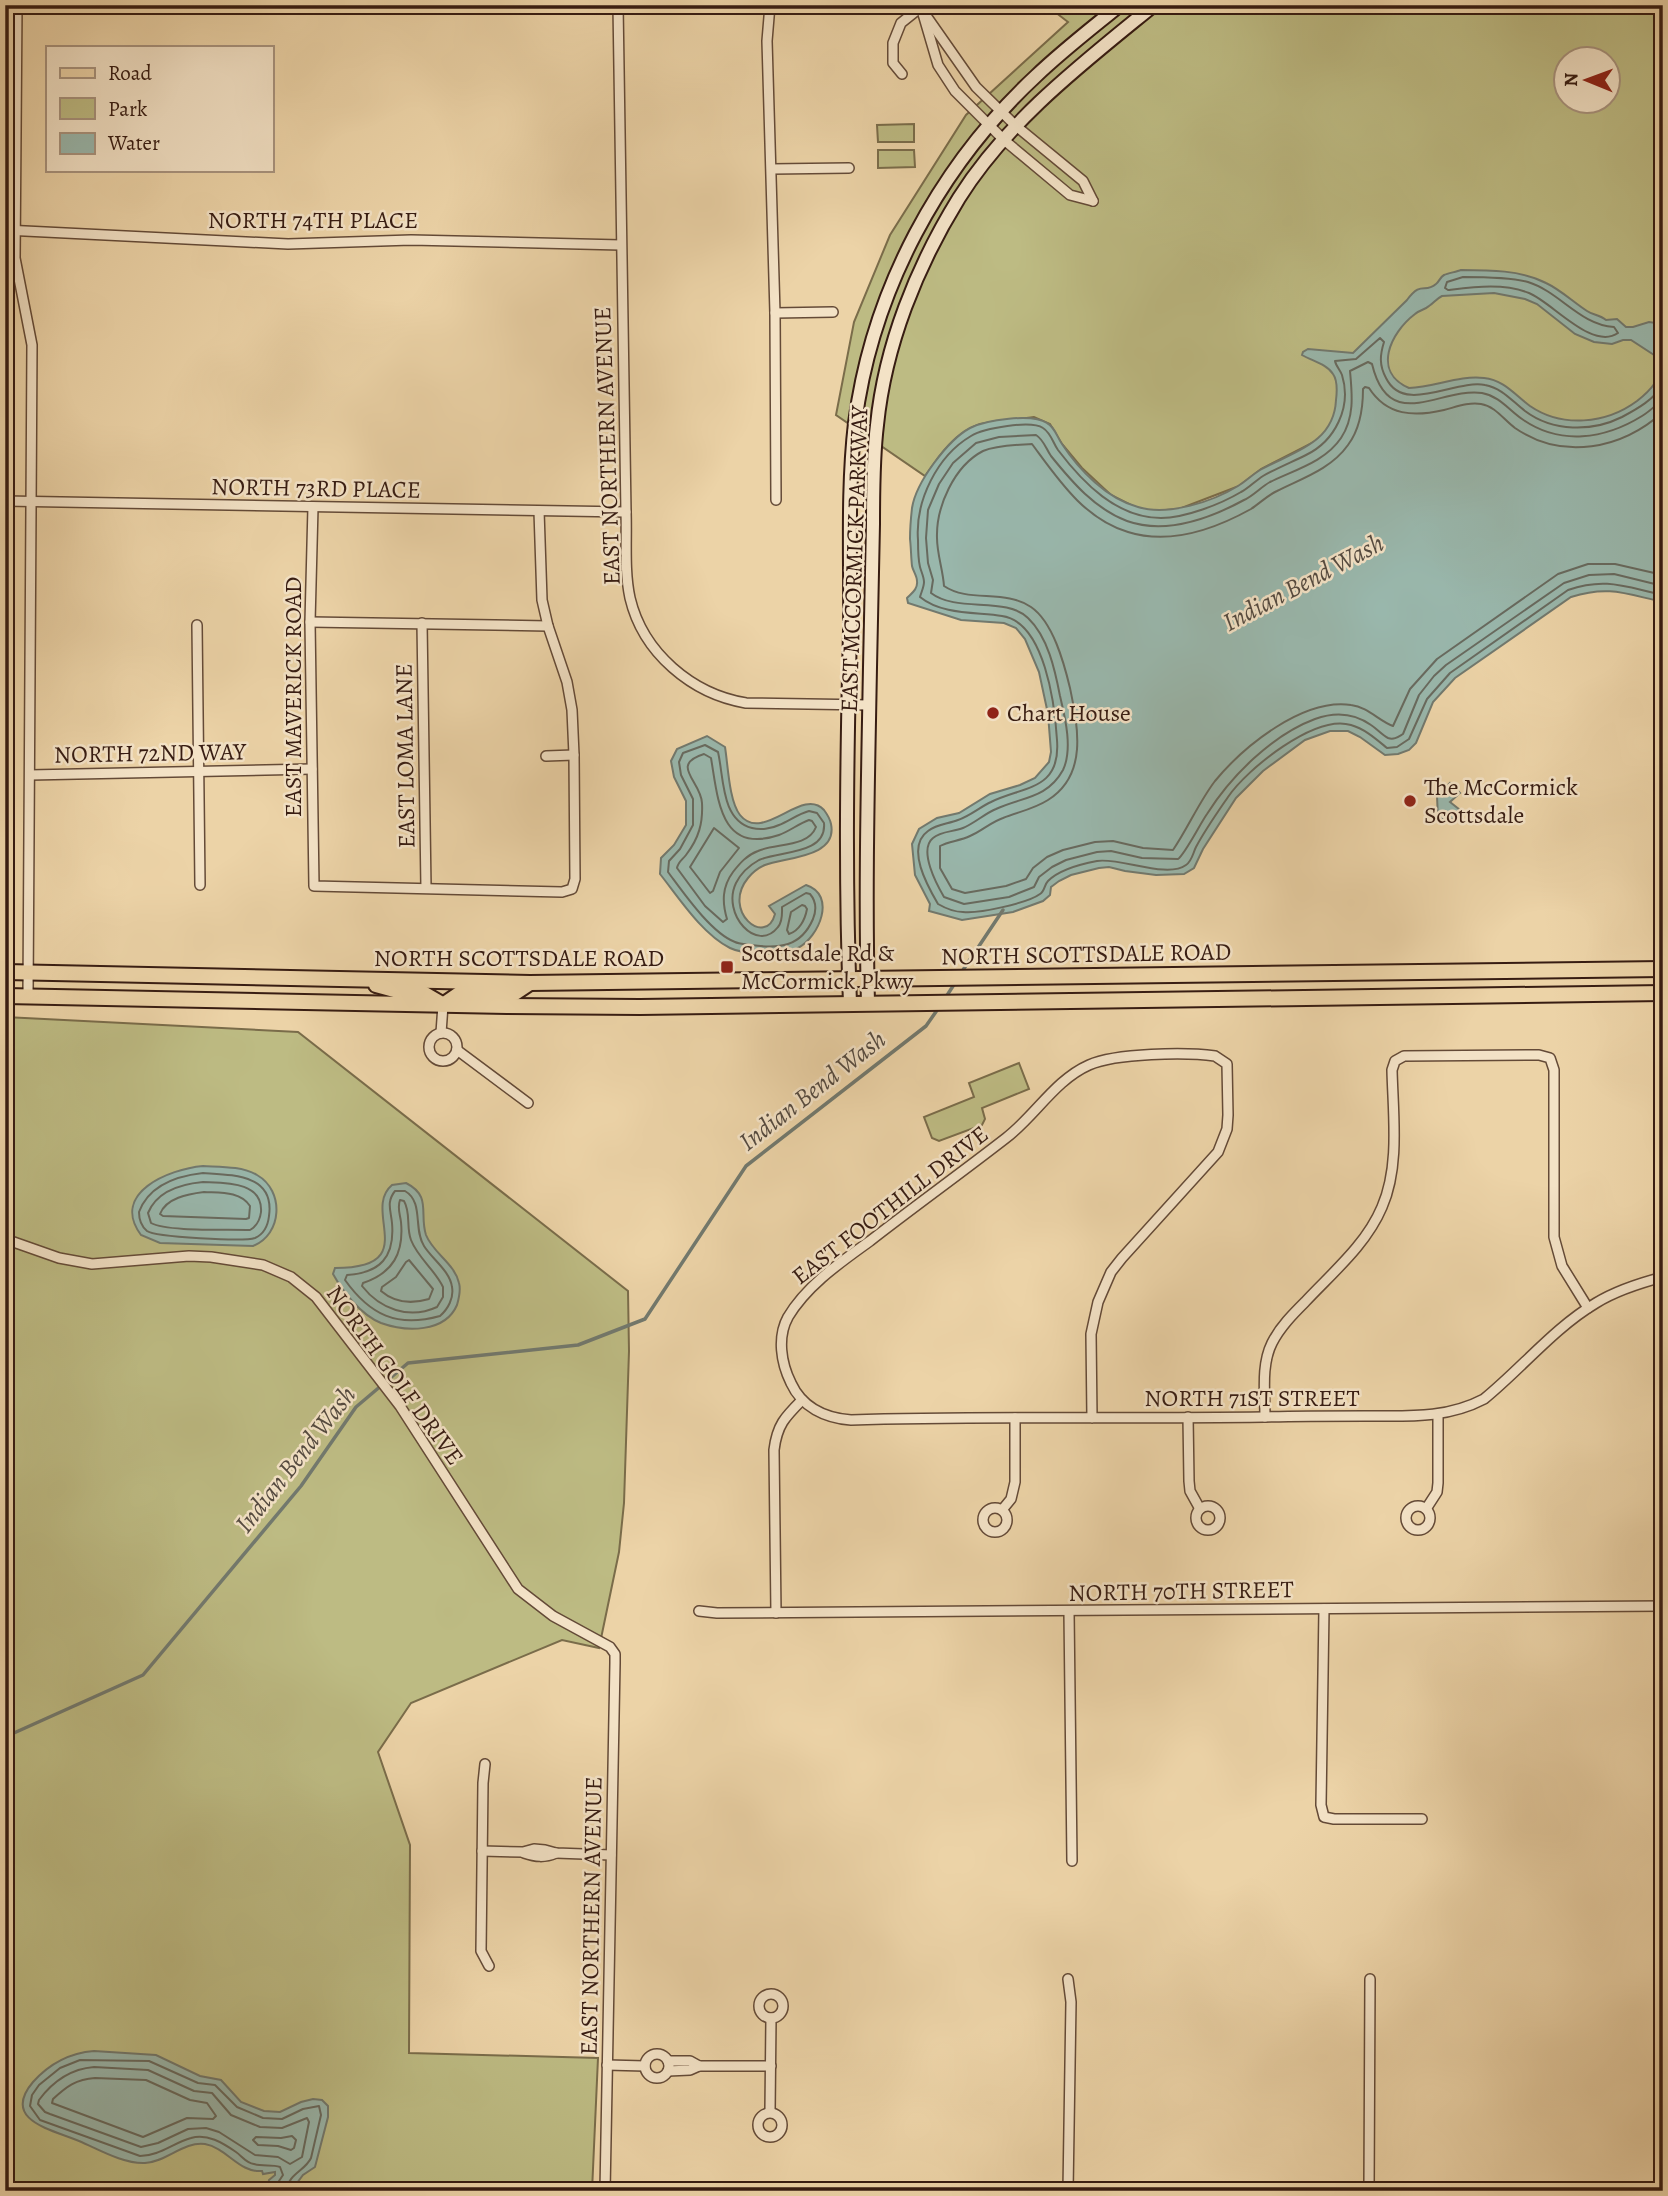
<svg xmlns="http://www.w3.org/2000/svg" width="1668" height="2196" viewBox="0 0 1668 2196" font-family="Alegreya,serif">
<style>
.green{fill:#bdbb83;stroke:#7a6c4a;stroke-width:2;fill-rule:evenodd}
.water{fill:#99b7ac;stroke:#72796e;stroke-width:2;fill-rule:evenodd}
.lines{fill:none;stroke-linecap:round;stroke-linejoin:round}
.shore{stroke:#686a5f;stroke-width:2}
.stream{stroke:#72796e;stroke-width:3.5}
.minor-casing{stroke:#644a37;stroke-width:12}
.secondary-casing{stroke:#371c12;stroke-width:16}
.primary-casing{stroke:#371c12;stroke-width:18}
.minor{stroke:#f3e2c6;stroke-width:9}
.secondary{stroke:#f3e2c6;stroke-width:12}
.primary{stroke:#ecd3a7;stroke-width:14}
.poi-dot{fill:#8f2418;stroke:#f3e2c6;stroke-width:2.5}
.labels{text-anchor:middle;stroke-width:5;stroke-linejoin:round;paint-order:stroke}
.street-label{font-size:24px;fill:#371c12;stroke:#f3e2c6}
.poi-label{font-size:24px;fill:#371c12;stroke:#f3e2c6;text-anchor:start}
.water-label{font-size:26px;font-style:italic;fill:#544a40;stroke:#f3e2c6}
</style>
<rect width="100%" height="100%" fill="#ecd3a7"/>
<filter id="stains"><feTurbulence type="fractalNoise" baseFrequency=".00286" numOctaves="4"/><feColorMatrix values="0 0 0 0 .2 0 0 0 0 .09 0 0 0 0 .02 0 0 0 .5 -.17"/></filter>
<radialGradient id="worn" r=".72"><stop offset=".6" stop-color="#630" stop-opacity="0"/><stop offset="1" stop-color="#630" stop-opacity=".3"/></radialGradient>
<!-- green -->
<g class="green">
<path d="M 1046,5 L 1663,5 L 1663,439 L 1329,428 L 1320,439 L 1261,469 L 1239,486 L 1179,509 L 1151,511 L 1135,507 L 1111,495 L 1082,468 L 1062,444 L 1050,424 L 1034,417 C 1016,420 996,420 980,424 C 955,432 939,456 925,476 L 836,415 L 854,322 L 890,235 L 966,115 L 1068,22 ZM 1566,60 L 1608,60 L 1608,102 L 1566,102 Z"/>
<path d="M 914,124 L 914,142 L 878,142 L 877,125 Z"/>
<path d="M 878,150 L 914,150 L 915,167 L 878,168 Z"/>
<path d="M 5,1017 L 298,1032 L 628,1291 L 629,1351 L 624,1503 L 619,1552 L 599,1648 L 562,1640 L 411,1703 L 378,1752 L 410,1845 L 409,2053 L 598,2058 L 592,2191 L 5,2191 Z"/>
<path d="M 1019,1063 L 1029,1089 L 982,1108 L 985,1119 L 982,1125 L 939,1141 L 932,1138 L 924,1117 L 974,1097 L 969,1083 Z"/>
</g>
<!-- water -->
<g class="water">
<path d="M 1461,270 C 1489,270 1521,270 1546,283 C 1561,290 1573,302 1587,311 C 1593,315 1600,315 1606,320 L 1617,319 L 1626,327 L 1633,327 L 1649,322 L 1663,324 L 1663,602 C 1626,594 1609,585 1571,597 L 1455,678 L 1433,702 L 1416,743 L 1409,750 L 1398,754 L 1385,755 L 1360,737 L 1348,731 L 1330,731 L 1305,740 L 1263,771 L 1236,798 L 1203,849 L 1194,868 L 1184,874 L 1156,875 L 1125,871 L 1109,867 L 1099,868 L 1071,875 L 1059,881 L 1051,887 L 1050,895 L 1043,901 L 1013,912 L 962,920 L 929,911 L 930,904 L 915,875 L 912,844 L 919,829 L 937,818 L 959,813 L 990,794 L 1020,785 L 1035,778 L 1049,762 L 1051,752 L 1048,714 L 1039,672 L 1025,639 L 1016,628 L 1004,623 L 961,620 L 908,603 L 907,598 C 912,593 918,589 917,581 C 917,576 913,571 912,566 C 911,557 911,547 910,539 C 910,529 911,517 912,508 C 916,482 948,440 970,428 C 986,420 1032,413 1047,423 C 1055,427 1057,437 1062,444 C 1079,470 1107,499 1138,507 C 1168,516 1212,502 1238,486 C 1246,481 1252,475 1260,470 C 1292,452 1334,444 1336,400 C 1337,392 1338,381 1333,374 C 1327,364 1312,361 1302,355 L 1303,352 L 1308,349 L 1353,353 L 1407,300 C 1422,280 1424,294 1436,284 C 1439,282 1440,277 1444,275 C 1448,273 1456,272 1461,270 ZM 1494,293 L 1525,299 L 1537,304 L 1575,334 L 1594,342 L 1612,344 L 1623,340 L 1631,340 L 1654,355 L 1660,361 C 1661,380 1651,390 1637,401 C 1606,424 1562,428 1530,406 C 1515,395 1504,380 1484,378 C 1459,375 1435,387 1409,388 C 1372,372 1390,333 1415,314 C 1419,310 1425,310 1429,306 C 1434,303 1436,299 1442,296 Z"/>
<path d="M 707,736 L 725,747 C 728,765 729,801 740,815 C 763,844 802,786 824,810 C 827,814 830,819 831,824 C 838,858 785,857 765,865 C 758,868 753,872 748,878 C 721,911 766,948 775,914 L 769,906 L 806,885 C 837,895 819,937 798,948 C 784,956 744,955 730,948 C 702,934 679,898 660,874 L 661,858 L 674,845 L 686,825 L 686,801 L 674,777 L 671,761 L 677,749 Z"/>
<path d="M 1450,783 L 1460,793 L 1450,802 L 1460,810 L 1453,819 L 1438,819 L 1437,796 Z"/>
<path d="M 203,1166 C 221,1167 241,1166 257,1175 C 285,1191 282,1235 253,1246 L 160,1243 L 141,1235 C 110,1193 169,1169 203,1166 Z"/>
<path d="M 406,1183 C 432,1196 419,1214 426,1235 C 433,1253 455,1264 459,1283 C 461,1290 459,1298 457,1305 C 445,1333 406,1332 381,1323 C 361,1315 343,1292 333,1274 L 335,1268 C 423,1268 361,1211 392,1185 Z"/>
<path d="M 94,2051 L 156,2055 L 200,2076 L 221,2080 L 241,2102 L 264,2111 L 280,2112 L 301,2102 L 313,2099 L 322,2100 L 328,2106 L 328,2117 L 315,2167 L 303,2175 L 291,2191 L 272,2191 L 268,2185 L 269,2180 L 275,2175 L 275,2172 L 263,2174 L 262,2171 C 239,2173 227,2148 205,2144 C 184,2141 166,2162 145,2163 C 123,2164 98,2149 79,2141 C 54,2130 0,2121 33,2082 C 50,2063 69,2053 94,2051 Z"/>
</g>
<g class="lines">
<!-- shore -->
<g class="shore">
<path d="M 1463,277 C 1482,277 1510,277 1528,282 C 1560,292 1580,325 1614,327 L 1618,333 C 1592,351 1552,302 1529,293 C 1504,283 1474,287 1448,290 L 1445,288 L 1447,282 Z"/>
<path d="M 1663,384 C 1655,399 1637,409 1622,417 C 1592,432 1553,432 1525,411 C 1512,401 1502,388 1485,385 C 1455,379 1404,415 1386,378 C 1379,365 1380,355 1384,342 L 1380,338 L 1356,359 L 1335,361 C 1336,366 1340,370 1342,375 C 1352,407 1335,441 1306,455 C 1292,462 1277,468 1263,476 C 1255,481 1249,488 1241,492 C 1221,504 1185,518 1161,518 C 1117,518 1083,483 1058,450 C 1053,443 1051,433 1043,428 C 1031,420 984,428 971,436 C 937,456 915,501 918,540 C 918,549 918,559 920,567 C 921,571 924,577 924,582 C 924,587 921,593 920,597 C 942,615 976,612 1002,616 C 1045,622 1055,706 1057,740 C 1061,791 1023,786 991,802 C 980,807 970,816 958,820 C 948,824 937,824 928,831 C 905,847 928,887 938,904 C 945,908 954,912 963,912 C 978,914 1028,903 1040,894 C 1045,891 1044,885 1048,881 C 1060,869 1081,864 1097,861 C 1120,857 1167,879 1186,865 C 1192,861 1193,853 1196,847 C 1205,830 1217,813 1228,797 C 1247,769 1315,714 1351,725 C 1365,729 1376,739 1387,748 L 1397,747 L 1409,739 L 1427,699 L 1450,673 L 1568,590 C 1606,577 1625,587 1663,595"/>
<path d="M 1663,399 C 1656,405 1649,412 1642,416 C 1605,439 1560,446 1522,419 C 1509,410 1499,396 1482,393 C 1440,387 1389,435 1372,364 L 1368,362 L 1350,371 C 1352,393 1355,417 1341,438 C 1325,462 1294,470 1270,482 C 1261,487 1253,496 1244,500 C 1209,519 1166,535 1127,521 C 1095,509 1072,482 1051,456 C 1046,449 1044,440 1036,435 L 999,437 L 976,443 L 953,463 L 939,484 L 928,510 L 926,538 L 928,563 L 933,580 L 931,593 C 957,613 1006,596 1028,618 C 1048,637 1055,670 1060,696 C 1065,717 1073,749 1063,770 C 1047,799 1021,797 996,809 C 984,814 975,823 963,828 C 953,832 941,831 933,838 C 918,850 937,885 944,897 L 964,904 L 1009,897 L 1034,887 L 1039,877 L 1052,867 L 1066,860 L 1097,852 L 1111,851 L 1142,858 L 1178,859 C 1185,854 1200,824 1207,814 C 1231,776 1272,735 1315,719 C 1334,712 1354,713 1371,725 C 1377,729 1382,735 1388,738 C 1394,740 1398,737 1403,734 L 1419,695 L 1434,676 L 1446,665 L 1564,583 L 1589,575 L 1614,574 L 1663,586"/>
<path d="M 1663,412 C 1622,449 1563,461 1515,428 C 1504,420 1495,406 1481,404 C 1468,402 1456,407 1444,410 C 1414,417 1387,416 1369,388 L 1365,387 L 1363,389 C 1363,409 1360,429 1348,445 C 1331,469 1303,478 1277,491 C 1268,495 1260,503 1251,509 C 1215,529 1169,545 1128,532 C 1084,519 1058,479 1032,444 C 1017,445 997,445 983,451 C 954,466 936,507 937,538 C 937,554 943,570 944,586 C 969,603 1005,589 1031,607 C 1053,622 1064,663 1070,688 C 1078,727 1088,775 1048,800 C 1034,809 1018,812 1003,818 C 991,822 982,831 970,836 C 960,841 949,841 940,846 L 940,868 L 952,889 L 965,893 L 1006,886 L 1026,879 L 1033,868 L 1047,857 L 1063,850 L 1095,842 L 1113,841 L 1143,848 L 1173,850 C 1188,828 1199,802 1215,781 C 1244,746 1303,698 1351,705 C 1368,707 1379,721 1393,726 L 1410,689 L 1437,659 L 1558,574 L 1588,564 L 1615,564 L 1663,575"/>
<path d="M 705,745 L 718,752 C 724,778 721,820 752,828 C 760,830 771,829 779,825 C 789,821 798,814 809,811 L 817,813 L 824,823 C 827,855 779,851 759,860 C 750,865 741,873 736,883 C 721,914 757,954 778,927 C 783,921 782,913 782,907 L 806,893 L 810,894 C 816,901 817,909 813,919 C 801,947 779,949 751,945 C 746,944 739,944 735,942 C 711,933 683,892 668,872 L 669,861 L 680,849 L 693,825 L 693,799 L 681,775 L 679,762 L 683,753 Z"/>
<path d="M 704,754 L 711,758 C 718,799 720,855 779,835 C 790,831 798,824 809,820 L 812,821 L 816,827 C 808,848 775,843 758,851 C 747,855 740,863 733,872 C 722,887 722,902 727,919 L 723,922 L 705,906 L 677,868 C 678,862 682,860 686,855 C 699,838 703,823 702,803 C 701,781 669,765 704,754 Z"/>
<path d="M 714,828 L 739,848 L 720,872 L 713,891 L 710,893 L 690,867 Z"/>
<path d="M 802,905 L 805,906 L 807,909 C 805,920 799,931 789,934 L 787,930 L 791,912 Z"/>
<path d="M 203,1173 C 232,1175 275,1174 269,1216 C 268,1225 264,1234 255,1238 C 244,1242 155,1237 147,1231 C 141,1226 139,1219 139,1212 C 149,1185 176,1176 203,1173 Z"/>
<path d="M 203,1182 C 224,1183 263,1181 261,1212 C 260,1220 257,1226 250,1230 C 229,1229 167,1232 151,1223 L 148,1213 C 157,1191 181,1184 203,1182 Z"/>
<path d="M 395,1191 L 405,1191 C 424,1202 413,1229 424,1246 C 432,1259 450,1271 452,1287 C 454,1298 448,1309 440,1316 C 397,1328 370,1315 345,1280 L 347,1275 C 380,1273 395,1257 392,1223 C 391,1211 386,1202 395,1191 Z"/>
<path d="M 204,1192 C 220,1193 240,1191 250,1206 L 249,1218 L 246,1219 L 163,1216 L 160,1214 C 166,1198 188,1194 204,1192 Z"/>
<path d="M 400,1200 L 404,1201 C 411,1213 406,1227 411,1240 C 418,1258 435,1270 443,1287 L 443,1297 L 437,1307 C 409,1320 380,1309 362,1286 L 363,1283 C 393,1273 404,1253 401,1222 C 400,1214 397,1208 400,1200 Z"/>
<path d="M 409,1260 L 433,1289 L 429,1299 C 412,1304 395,1303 381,1291 L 382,1287 L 396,1277 L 406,1262 Z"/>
<path d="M 94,2067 L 148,2070 L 194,2091 L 212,2093 L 231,2115 L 260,2127 L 282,2128 L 307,2118 L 309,2122 L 302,2157 L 290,2164 L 278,2157 L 255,2155 L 219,2132 L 206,2128 L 188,2129 L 158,2143 L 141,2147 L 50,2114 L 45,2112 L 38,2104 L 39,2100 C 53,2081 70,2069 94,2067 Z"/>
<path d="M 95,2078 L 146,2080 L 190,2100 L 207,2103 L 216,2116 L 213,2119 L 187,2118 L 143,2137 L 52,2103 L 53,2099 C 66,2087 76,2079 95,2078 Z"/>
<path d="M 292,2136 L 296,2140 L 294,2148 L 291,2150 L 278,2146 L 258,2145 L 253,2140 L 256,2137 L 281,2138 Z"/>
<path d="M 277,2191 L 277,2184 L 283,2175 L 280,2167 C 272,2164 263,2167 254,2164 C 246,2163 242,2156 236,2152 C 223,2143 207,2133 191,2138 C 173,2143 159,2156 140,2156 L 40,2120 L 30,2106 L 32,2095 L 39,2085 L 60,2068 L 80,2060 L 149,2061 L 198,2083 L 215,2085 L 237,2107 L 263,2118 L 282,2119 L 303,2109 L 319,2106 L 321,2115 L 311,2158 C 305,2171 289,2173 286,2191"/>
</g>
<!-- stream -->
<g class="stream">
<path d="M 961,973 L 1003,910"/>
<path d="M 944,1000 L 955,983"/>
<path d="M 5,1737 L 143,1675 L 301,1486 L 356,1407 L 408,1363 L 578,1345 L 645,1319 L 746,1166 L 926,1026 L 940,1006"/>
</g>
<defs>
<g id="minor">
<path d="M 17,5 L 15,258 L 32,345 L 28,996"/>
<path d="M 618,5 L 626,512 C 627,540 624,570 630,598 C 643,653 692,694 746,703 L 869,705"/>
<path d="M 770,5 L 767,41 L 775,313 L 776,500"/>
<path d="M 921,7 L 938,65 L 955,91 L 1004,140 L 1070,195 L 1093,201"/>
<path d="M 927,17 L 976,87 L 1016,126 L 1083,181 L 1093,201"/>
<path d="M 902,74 L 893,63 L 893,43 L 901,23 L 921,7"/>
<path d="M 772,169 L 849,168"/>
<path d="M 5,230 L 288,244 L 411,240 L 621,245"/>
<path d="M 775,313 L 833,312"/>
<path d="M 5,501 L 626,512"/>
<path d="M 313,507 L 310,622 L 314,886 L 562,892 L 572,889 L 575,879 L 574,755 L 572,710 L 567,682 L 548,626 L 542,600 L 539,511"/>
<path d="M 310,622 L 548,626"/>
<path d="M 422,623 L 426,888"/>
<path d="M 197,625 L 200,885"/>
<path d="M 546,756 L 574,755"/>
<path d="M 30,775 L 312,769"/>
<path d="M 441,1033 L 443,1005"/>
<circle cx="443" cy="1047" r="14"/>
<path d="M 457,1050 L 528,1103"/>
<path d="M 5,1239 L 59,1258 L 92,1264 L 189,1256 L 211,1257 L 263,1265 L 291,1277 L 316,1297 L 400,1406 L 518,1589 L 553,1616 L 610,1647 L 615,1654 L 615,1663 L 605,2191"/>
<path d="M 1188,1417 L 1189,1481 L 1190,1491 L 1200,1509"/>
<path d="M 1265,1417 C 1265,1393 1261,1365 1272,1343 C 1280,1327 1293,1314 1305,1302 C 1332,1273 1366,1245 1382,1207 C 1400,1166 1393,1114 1392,1070 L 1395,1061 L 1404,1056 L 1539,1055 L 1550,1058 L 1554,1070 L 1554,1237 L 1562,1266 L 1588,1308"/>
<path d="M 1092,1418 L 1091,1334 L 1098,1302 L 1111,1272 L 1122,1258 L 1218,1152 L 1227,1129 L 1228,1115 L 1227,1064 L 1215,1056 C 1186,1052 1116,1053 1089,1065 C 1055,1080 1035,1116 1006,1138 C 961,1173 915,1206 870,1241 C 841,1262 807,1285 788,1317 C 777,1337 781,1363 791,1383 C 802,1407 825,1418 851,1420 C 988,1416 1126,1419 1264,1417 C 1298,1416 1331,1416 1365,1416 C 1407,1416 1446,1419 1484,1399 C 1522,1368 1554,1328 1596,1303 C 1617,1290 1640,1283 1663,1277"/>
<circle cx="1418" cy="1518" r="12"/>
<circle cx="1208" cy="1518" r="12"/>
<circle cx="995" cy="1520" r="12"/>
<path d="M 1426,1509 L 1437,1492 L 1438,1483 L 1438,1415"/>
<path d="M 1002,1510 L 1011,1499 L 1015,1482 L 1015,1418"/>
<path d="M 1324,1609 L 1321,1805 L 1324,1817 L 1334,1819 L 1422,1819"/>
<path d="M 699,1611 L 717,1613 L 1663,1606"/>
<path d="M 1069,1612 L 1072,1861"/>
<path d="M 776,1613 L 774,1450 C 777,1425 785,1417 802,1400"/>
<path d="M 485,1764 L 483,1783 L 481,1951 L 489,1966"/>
<path d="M 482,1851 L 523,1852 L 534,1849 L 545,1850 L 556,1853 L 611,1855"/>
<path d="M 524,1853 C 536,1857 544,1858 556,1853"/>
<path d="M 1068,1979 L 1071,2002 L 1068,2191"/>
<circle cx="771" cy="2006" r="12"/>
<circle cx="657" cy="2066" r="12"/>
<path d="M 668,2061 L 690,2061 L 699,2066"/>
<path d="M 607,2065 L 645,2066"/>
<path d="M 668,2071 L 690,2070 L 699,2066 L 771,2066"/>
<path d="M 770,2112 L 771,2018"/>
<circle cx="770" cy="2125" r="12"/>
<path d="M 1369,2191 L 1370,1979"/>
</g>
<g id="secondary">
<path d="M 850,1003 C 845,879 847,755 850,631 C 851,562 847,492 855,423 C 872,291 939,166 1036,76 C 1062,51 1092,28 1120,5"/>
<path d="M 868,1003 C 865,891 868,779 870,667 C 871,619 872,571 873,524 C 873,491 873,457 877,425 C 885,345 917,266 959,198 C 1008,120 1083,63 1154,5"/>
</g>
<g id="primary">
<path d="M 5,972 L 530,983 L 1663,969"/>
<path d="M 376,985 L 398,991 L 423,993 L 442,1004"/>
<path d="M 5,996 L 507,1006 L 640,1007 L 1663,993"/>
<path d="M 443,1005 L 459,994 L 515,993 L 530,983"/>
</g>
</defs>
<!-- minor casing -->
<use href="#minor" class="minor-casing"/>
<!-- secondary casing -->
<use href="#secondary" class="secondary-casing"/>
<!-- primary casing -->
<use href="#primary" class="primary-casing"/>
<!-- minor -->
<use href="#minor" class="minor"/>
<!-- secondary -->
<use href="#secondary" class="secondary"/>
<!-- primary -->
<use href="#primary" class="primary"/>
</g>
<!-- markers -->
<g class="poi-dot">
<circle cx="993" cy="713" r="7"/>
<circle cx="1410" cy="801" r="7"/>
<rect x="720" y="960" width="14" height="14" rx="3.5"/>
</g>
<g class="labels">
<!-- street labels -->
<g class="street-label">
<text x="313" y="228">NORTH 74TH PLACE</text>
<text transform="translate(607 446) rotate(-92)" y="8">EAST NORTHERN AVENUE</text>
<text transform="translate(316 488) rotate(1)" y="8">NORTH 73RD PLACE</text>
<text transform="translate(854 559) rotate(-88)" y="8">EAST MCCORMICK PARKWAY</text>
<text transform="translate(293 697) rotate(-90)" y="8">EAST MAVERICK ROAD</text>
<text transform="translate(150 753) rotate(-1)" y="8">NORTH 72ND WAY</text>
<text transform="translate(405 756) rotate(-91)" y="8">EAST LOMA LANE</text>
<text transform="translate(1086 954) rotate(-1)" y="8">NORTH SCOTTSDALE ROAD</text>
<text x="519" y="966">NORTH SCOTTSDALE ROAD</text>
<text transform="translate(890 1205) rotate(-38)" y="8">EAST FOOTHILL DRIVE</text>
<text transform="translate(395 1375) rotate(54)" y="8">NORTH GOLF DRIVE</text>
<text x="1252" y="1406">NORTH 71ST STREET</text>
<text transform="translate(1181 1591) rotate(-1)" y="8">NORTH 70TH STREET</text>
<text transform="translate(591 1916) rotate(-89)" y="8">EAST NORTHERN AVENUE</text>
</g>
<!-- poi labels -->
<g class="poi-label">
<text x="1007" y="721">Chart House</text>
<text x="1424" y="795">The McCormick<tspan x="1424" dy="28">Scottsdale</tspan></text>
<text x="741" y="961">Scottsdale Rd &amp;<tspan x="741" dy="28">McCormick Pkwy</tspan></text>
</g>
<!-- water labels -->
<g class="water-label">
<text transform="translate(1303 582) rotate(-28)" y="9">Indian Bend Wash</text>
<text transform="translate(812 1090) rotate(-38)" y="9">Indian Bend Wash</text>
<text transform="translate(295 1459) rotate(-52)" y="9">Indian Bend Wash</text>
</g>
</g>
<!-- margin -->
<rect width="1668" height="2196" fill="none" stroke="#ecd3a7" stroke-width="28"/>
<rect x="7" y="7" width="1654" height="2182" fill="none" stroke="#371c12" stroke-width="3.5"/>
<rect x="14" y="14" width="1640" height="2168" fill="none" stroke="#371c12" stroke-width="2"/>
<!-- legend -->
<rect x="46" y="46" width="228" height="126" fill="#f3e2c6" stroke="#a8937e" stroke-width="2"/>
<rect x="60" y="68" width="35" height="10" fill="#ecd3a7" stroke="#a8937e" stroke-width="2"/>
<text x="108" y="80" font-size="21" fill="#371c12">Road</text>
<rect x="60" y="98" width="35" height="21" fill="#bdbb83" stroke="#a8937e" stroke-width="2"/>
<text x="108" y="116" font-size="21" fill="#371c12">Park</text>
<rect x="60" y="133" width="35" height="21" fill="#99b7ac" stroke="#a8937e" stroke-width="2"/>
<text x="108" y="150" font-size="21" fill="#371c12">Water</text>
<!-- north arrow -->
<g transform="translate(1587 80) rotate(271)"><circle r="33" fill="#f3e2c6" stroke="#a8937e" stroke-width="2"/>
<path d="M0-5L12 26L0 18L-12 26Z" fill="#8f2418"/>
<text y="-10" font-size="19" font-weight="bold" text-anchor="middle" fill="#371c12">N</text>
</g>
<rect width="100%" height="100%" filter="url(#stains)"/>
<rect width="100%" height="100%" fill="url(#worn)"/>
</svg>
